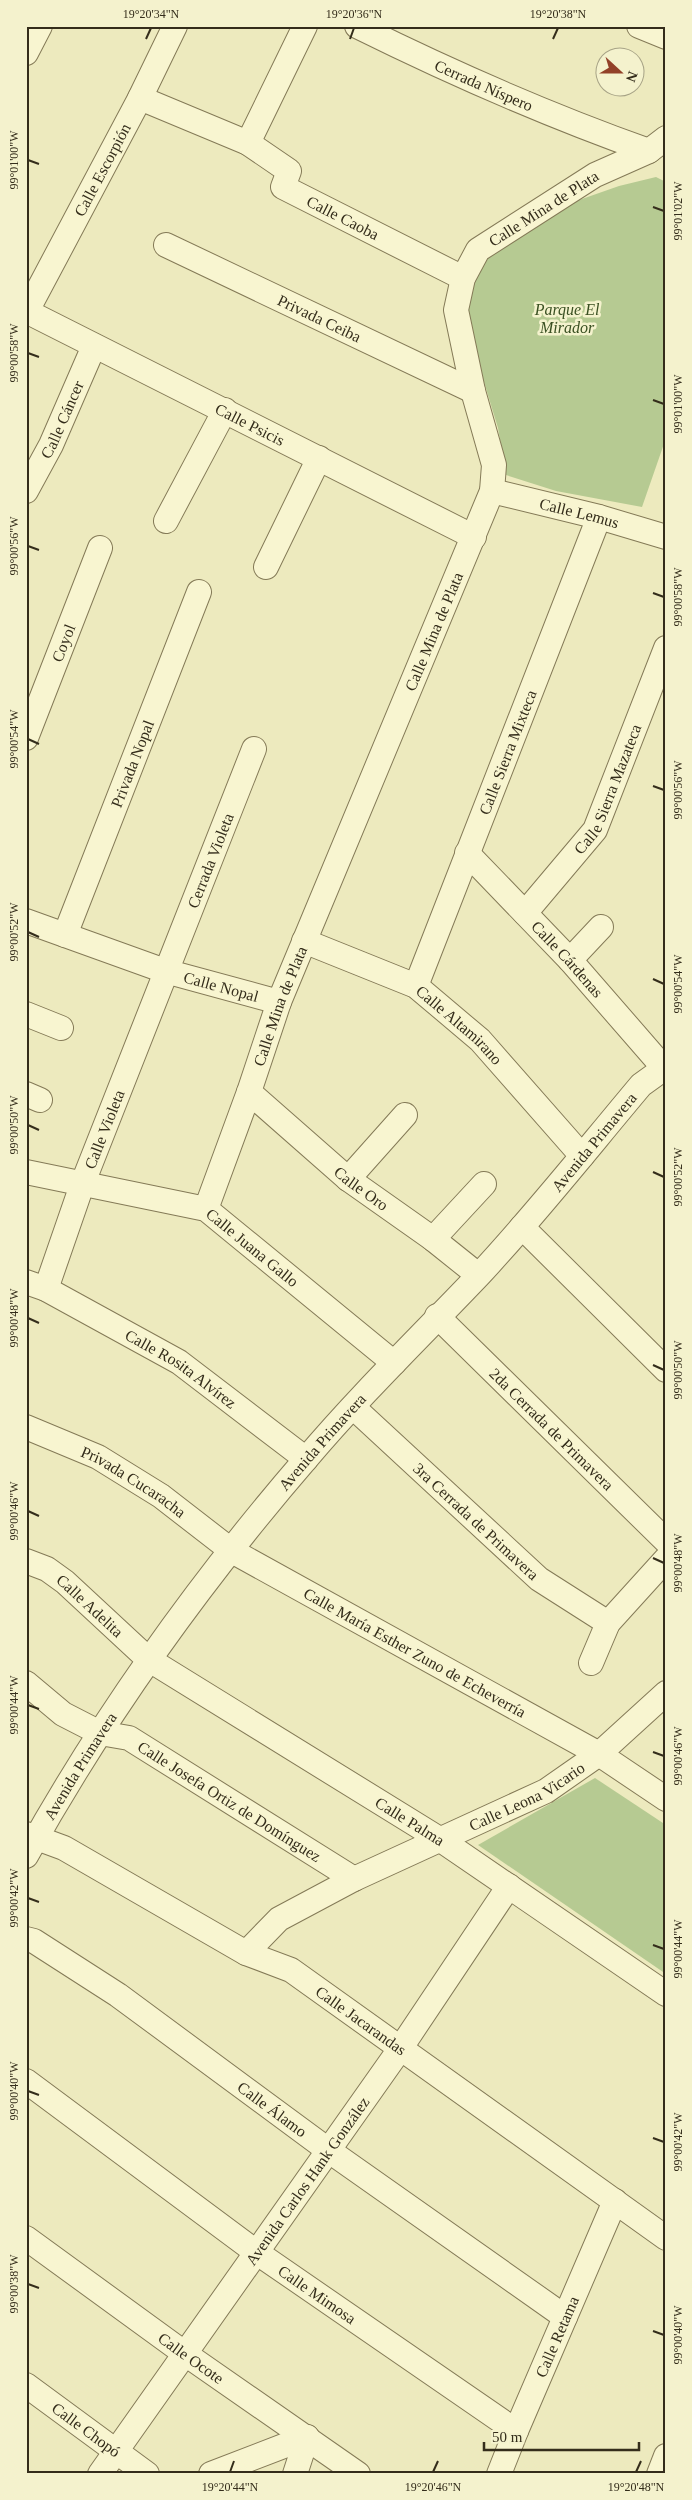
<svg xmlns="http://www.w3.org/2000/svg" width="692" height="2500" viewBox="0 0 692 2500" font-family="Georgia,serif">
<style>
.green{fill:#b6ca92}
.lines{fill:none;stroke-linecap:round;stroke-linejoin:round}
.minor-casing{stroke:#847a57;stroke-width:26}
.minor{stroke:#f8f5d0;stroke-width:24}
.ticks{fill:none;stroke:#342d1b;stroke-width:2}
.labels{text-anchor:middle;stroke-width:5;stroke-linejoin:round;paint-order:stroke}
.street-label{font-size:16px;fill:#342d1b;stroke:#f4f2cd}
.park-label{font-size:16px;font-style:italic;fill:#3a5022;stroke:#f4f2cd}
.neatline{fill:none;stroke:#342d1b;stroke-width:2}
.ticks-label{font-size:12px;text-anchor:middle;fill:#342d1b}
</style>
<rect width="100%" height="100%" fill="#edeabe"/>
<!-- green -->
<g class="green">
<path d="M 656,177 L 666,182 L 666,438 L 642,507 L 556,491 L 506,475 L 498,428 L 463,313 L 468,284 L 491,254 L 542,213 L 619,186 Z"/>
<path d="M 595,1778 L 666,1825 L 666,1974 L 478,1845 Z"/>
</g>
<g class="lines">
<defs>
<g id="minor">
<path id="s1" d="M 357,26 C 452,73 550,116 649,151"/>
<path d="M 639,26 L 666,37"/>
<path d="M 26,53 L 40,26"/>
<path id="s2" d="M 140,98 L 248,143 L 289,171 L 283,187 L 463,278"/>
<path d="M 248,143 L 305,26"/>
<path id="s3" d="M 166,245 L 473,391"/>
<path id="s4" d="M 26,311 L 474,537"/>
<path id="s5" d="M 27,311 L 140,98 L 175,26"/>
<path id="s6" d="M 26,491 L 51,445 L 94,346"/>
<path id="s7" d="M 492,491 L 599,517 L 666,537"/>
<path d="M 166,521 L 225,410"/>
<path d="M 266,567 L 319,458"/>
<path id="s8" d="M 26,738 L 100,548"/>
<path id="s9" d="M 467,853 L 570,960 L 663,1067"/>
<path id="s10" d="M 525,913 L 595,830 L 666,648"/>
<path id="s11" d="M 26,921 L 165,971 L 279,1002"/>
<path id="s12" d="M 65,935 L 199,592"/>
<path id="s13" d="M 304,941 L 416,986 L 480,1040 L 582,1156"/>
<path d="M 570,960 L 601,927"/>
<path id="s14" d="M 416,986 L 599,517"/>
<path d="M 26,1014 L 61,1028"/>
<path id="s15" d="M 249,1092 L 348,1179 L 433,1239 L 478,1275"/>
<path d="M 26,1094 L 40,1100"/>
<path id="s16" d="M 26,1172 L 206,1209 L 394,1363"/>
<path d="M 348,1179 L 405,1115"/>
<path id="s17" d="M 206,1209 L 249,1092 L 279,1002 L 492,491 L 494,465 L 473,391 L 456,310 L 463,278 L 478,250 L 595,175 L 649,151 L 666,138"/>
<path d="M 522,1227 L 666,1370"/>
<path d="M 433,1239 L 484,1184"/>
<path id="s18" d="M 26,1282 L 46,1289 L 179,1362 L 306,1459"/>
<path id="s19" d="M 46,1289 L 82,1185 L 254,749"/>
<path id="s20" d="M 437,1316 L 666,1541"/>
<path id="s21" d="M 353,1407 L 539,1579 L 608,1623"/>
<path id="s22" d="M 26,1427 L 98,1457 L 161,1496 L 232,1551 L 599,1754 L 666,1799"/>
<path id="s23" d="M 26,1561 L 47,1569 L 65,1582 L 148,1659 L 441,1840 L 666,1994"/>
<path d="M 591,1663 L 608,1623 L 666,1559"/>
<path id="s24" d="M 26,1683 L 63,1714 L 100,1733 L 129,1738 L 354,1879"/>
<path id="s25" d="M 26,1834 L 64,1848 L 246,1953 L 291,1970 L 666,2238"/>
<path id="s26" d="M 26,1856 C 105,1714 200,1582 306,1459 C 361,1394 422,1335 480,1274 C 536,1214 588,1148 641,1085 L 666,1067"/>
<path id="s27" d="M 26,1939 L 34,1941 L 118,1995 L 328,2150 L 565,2317"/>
<path id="s28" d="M 246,1953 L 279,1919 L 354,1879 L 546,1791 L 599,1754 L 666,1693"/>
<path id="s29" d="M 26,2081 L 256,2252 L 516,2431"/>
<path id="s30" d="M 26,2238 L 184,2353 L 358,2474"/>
<path id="s31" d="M 26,2385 L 147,2474"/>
<path id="s32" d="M 100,2474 L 400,2049 L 509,1886"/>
<path d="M 211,2474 L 307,2437"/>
<path d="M 295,2474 L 307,2437"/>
<path id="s33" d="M 499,2474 L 516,2431 L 615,2201"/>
<path d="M 659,2474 L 666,2456"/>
</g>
</defs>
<!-- minor casing -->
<use href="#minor" class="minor-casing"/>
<!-- minor -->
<use href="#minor" class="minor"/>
</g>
<!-- ticks -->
<path class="ticks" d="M 146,39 L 151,28M 350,39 L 354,28M 553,39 L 558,28M 28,160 L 39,164M 653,207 L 664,211M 28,353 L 39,357M 653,400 L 664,404M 28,546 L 39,550M 653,593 L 664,597M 28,739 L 39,744M 653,786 L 664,790M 28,932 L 39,937M 653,979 L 664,984M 28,1125 L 39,1130M 653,1172 L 664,1177M 28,1318 L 39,1323M 653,1365 L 664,1370M 28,1511 L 39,1516M 653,1558 L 664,1563M 28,1705 L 39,1709M 653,1752 L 664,1756M 28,1898 L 39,1902M 653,1945 L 664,1949M 28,2091 L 39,2095M 653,2138 L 664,2142M 28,2284 L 39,2288M 653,2331 L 664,2335M 230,2472 L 234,2461M 433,2472 L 438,2461M 636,2472 L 641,2461"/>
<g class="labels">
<!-- street labels -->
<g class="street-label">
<text dy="6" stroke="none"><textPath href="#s1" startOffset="140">Cerrada Níspero</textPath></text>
<text dy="6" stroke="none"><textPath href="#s5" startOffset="160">Calle Escorpión</textPath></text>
<text dy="6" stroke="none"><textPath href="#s17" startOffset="1101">Calle Mina de Plata</textPath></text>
<text dy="6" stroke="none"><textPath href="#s2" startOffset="251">Calle Caoba</textPath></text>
<text dy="6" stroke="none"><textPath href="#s3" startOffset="170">Privada Ceiba</textPath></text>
<text dy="6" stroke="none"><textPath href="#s6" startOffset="80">Calle Cáncer</textPath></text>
<text dy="6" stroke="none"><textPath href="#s4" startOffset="251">Calle Psicis</textPath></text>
<text dy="6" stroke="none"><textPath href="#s7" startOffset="90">Calle Lemus</textPath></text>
<text dy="6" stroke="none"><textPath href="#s17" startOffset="621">Calle Mina de Plata</textPath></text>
<text dy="6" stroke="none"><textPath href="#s8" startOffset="102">Coyol</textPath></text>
<text dy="6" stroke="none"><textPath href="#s14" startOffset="251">Calle Sierra Mixteca</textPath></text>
<text dy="6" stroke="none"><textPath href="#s12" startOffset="184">Privada Nopal</textPath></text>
<text dy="6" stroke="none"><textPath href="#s10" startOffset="151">Calle Sierra Mazateca</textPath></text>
<text dy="6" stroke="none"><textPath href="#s19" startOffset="459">Cerrada Violeta</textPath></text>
<text dy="6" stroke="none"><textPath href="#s9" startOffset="146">Calle Cárdenas</textPath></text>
<text dy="6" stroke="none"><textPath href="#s11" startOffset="206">Calle Nopal</textPath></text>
<text dy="6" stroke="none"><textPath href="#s17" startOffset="216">Calle Mina de Plata</textPath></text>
<text dy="6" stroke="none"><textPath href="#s13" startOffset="179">Calle Altamirano</textPath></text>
<text dy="6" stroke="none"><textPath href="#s19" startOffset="170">Calle Violeta</textPath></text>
<text dy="6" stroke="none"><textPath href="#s26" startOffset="915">Avenida Primavera</textPath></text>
<text dy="6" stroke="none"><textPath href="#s15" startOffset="148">Calle Oro</textPath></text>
<text dy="6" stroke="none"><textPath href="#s16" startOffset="244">Calle Juana Gallo</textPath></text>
<text dy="6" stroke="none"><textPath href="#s18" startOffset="178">Calle Rosita Alvírez</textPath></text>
<text dy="6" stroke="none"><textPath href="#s20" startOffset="161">2da Cerrada de Primavera</textPath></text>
<text dy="6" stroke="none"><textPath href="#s26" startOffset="510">Avenida Primavera</textPath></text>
<text dy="6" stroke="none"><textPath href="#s22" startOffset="121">Privada Cucaracha</textPath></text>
<text dy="6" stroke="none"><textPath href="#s21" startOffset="168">3ra Cerrada de Primavera</textPath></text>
<text dy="6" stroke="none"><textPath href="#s23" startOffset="79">Calle Adelita</textPath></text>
<text dy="6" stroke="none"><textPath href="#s22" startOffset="451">Calle María Esther Zuno de Echeverría</textPath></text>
<text dy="6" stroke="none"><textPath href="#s26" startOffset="105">Avenida Primavera</textPath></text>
<text dy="6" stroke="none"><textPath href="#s28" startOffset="324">Calle Leona Vicario</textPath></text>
<text dy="6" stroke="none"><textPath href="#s24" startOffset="238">Calle Josefa Ortiz de Domínguez</textPath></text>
<text dy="6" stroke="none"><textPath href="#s23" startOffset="466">Calle Palma</textPath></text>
<text dy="6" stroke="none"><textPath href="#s25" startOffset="385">Calle Jacarandas</textPath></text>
<text dy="6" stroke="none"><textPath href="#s27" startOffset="300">Calle Álamo</textPath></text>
<text dy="6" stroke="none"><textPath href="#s32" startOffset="359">Avenida Carlos Hank González</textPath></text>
<text dy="6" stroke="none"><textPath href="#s29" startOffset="361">Calle Mimosa</textPath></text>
<text dy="6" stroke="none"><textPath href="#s33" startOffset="149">Calle Retama</textPath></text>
<text dy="6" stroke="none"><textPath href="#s30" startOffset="204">Calle Ocote</textPath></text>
<text dy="6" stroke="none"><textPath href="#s31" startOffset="75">Calle Chopó</textPath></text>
</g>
<!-- park labels -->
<g class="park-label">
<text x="567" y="315">Parque El<tspan x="567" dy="18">Mirador</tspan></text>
</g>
</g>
<!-- border -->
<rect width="692" height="2500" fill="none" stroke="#f4f2cd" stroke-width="55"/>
<!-- north arrow -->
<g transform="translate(620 72) rotate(111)"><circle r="24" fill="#f4f2cd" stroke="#a7a386"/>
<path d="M0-4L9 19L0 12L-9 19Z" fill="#924128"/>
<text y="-8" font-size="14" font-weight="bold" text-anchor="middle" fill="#342d1b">N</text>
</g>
<!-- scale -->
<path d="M484 2442v8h155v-8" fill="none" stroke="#342d1b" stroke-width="2.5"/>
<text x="492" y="2442" font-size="15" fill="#342d1b" stroke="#f4f2cd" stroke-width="4" paint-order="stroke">50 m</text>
<rect x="28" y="28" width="636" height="2444" class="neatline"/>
<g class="ticks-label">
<text x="151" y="18">19°20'34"N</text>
<text x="354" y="18">19°20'36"N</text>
<text x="558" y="18">19°20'38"N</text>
<text transform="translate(14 160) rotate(-90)" y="4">99°01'00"W</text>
<text transform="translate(678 211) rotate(-90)" y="4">99°01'02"W</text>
<text transform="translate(14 353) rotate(-90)" y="4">99°00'58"W</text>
<text transform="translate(678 404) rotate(-90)" y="4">99°01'00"W</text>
<text transform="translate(14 546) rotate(-90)" y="4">99°00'56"W</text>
<text transform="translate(678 597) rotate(-90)" y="4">99°00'58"W</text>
<text transform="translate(14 739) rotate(-90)" y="4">99°00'54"W</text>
<text transform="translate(678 790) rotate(-90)" y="4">99°00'56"W</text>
<text transform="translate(14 932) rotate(-90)" y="4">99°00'52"W</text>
<text transform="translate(678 984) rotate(-90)" y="4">99°00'54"W</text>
<text transform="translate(14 1125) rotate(-90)" y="4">99°00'50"W</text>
<text transform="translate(678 1177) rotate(-90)" y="4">99°00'52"W</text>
<text transform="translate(14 1318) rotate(-90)" y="4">99°00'48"W</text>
<text transform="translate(678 1370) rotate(-90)" y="4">99°00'50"W</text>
<text transform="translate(14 1511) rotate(-90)" y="4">99°00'46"W</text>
<text transform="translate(678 1563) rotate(-90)" y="4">99°00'48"W</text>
<text transform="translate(14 1705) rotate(-90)" y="4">99°00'44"W</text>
<text transform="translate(678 1756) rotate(-90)" y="4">99°00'46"W</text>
<text transform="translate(14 1898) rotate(-90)" y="4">99°00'42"W</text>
<text transform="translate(678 1949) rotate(-90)" y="4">99°00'44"W</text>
<text transform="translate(14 2091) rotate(-90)" y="4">99°00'40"W</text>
<text transform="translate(678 2142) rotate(-90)" y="4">99°00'42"W</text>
<text transform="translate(14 2284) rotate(-90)" y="4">99°00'38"W</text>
<text transform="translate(678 2335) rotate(-90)" y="4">99°00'40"W</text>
<text x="230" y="2491">19°20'44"N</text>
<text x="433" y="2491">19°20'46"N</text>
<text x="636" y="2491">19°20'48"N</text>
</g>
</svg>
